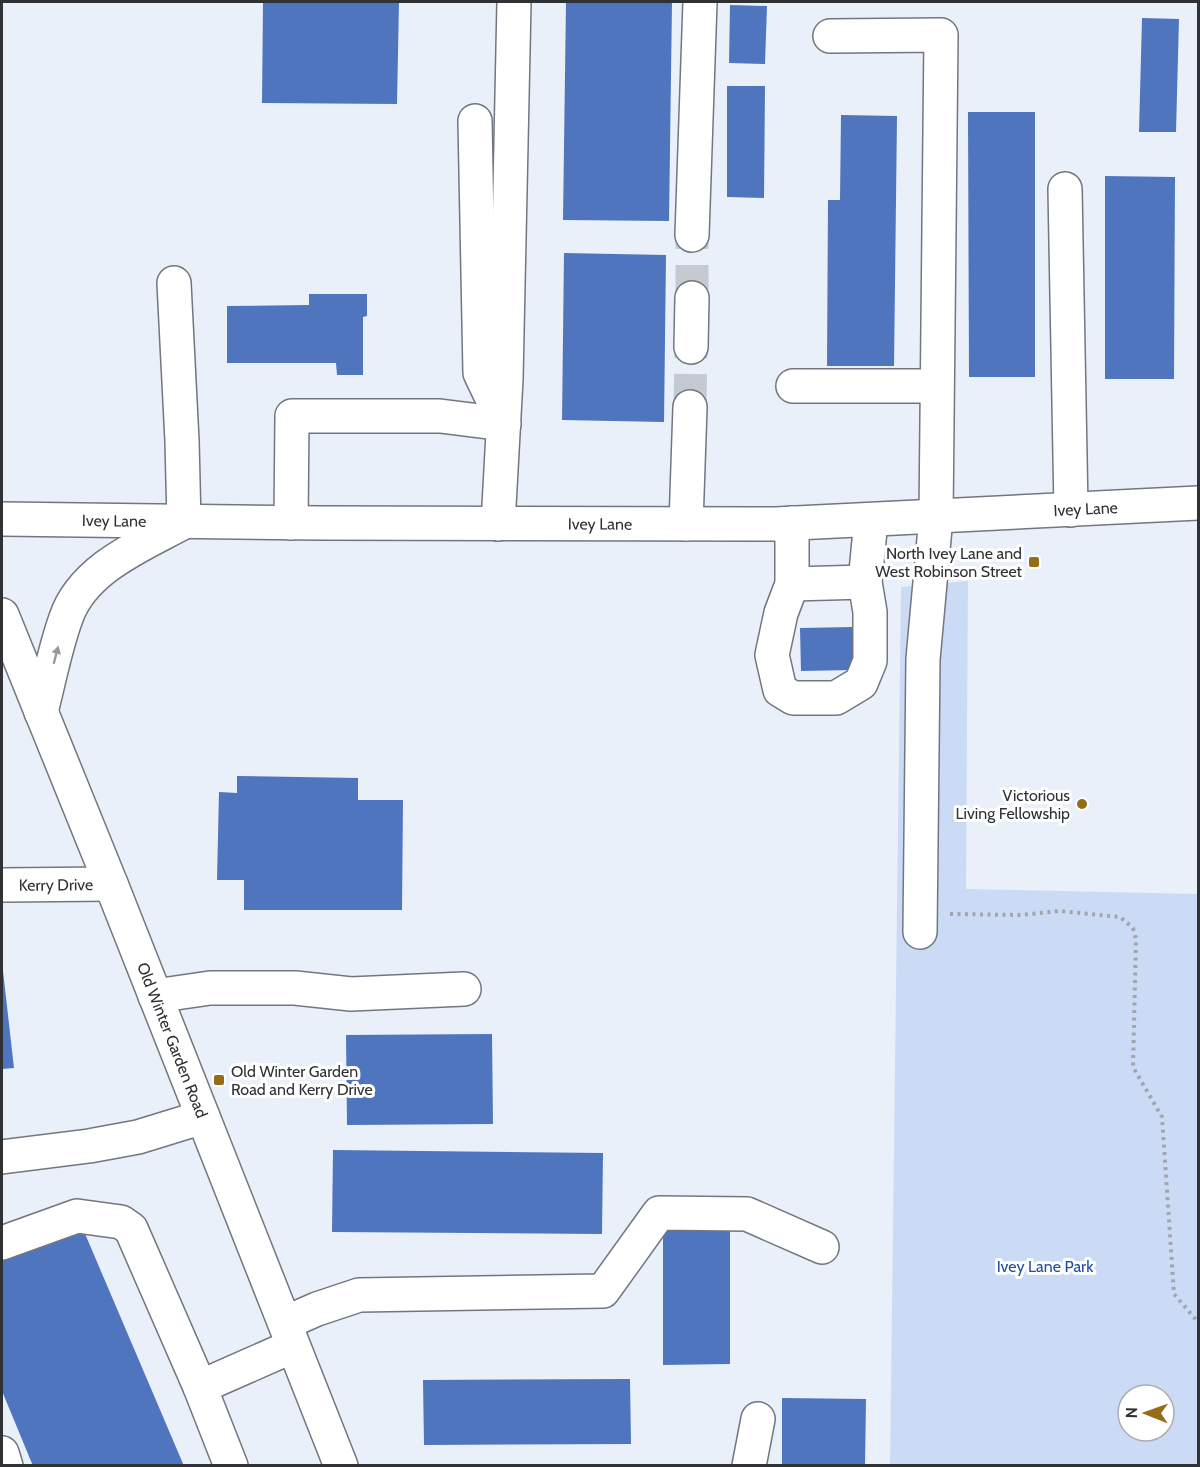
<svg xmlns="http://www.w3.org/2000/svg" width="1200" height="1467" viewBox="0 0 1200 1467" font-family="Cabin,sans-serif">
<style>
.green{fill:#cbdbf6;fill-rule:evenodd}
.building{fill:#4e75be}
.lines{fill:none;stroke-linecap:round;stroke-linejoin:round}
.minor-tunnel{stroke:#c5cad2;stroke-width:33;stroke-dasharray:33 16;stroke-linecap:butt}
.minor-casing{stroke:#72767f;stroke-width:36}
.major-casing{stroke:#72767f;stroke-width:36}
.path{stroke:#a1a5ac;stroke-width:4;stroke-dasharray:3 4.5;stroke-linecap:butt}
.minor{stroke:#fff;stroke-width:33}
.major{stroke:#fff;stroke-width:33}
.oneway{fill:#97989a}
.poi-dot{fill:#946e17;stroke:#fff;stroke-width:2}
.labels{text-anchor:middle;stroke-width:6;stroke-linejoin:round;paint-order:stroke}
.street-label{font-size:16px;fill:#2f3135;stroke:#fff}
.poi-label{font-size:16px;fill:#2f3135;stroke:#fff;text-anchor:end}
.park-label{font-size:16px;fill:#214da7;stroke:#fff}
</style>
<rect width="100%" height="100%" fill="#eaf0f9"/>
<!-- green -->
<path class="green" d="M 968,581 L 966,889 L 1198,894 L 1198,1465 L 890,1466 L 901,587 ZM 1128,1395 L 1164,1395 L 1164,1431 L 1128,1431 Z"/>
<!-- building -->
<g class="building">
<path d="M 263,2 L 399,2 L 397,104 L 262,103 Z"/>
<path d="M 566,2 L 672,2 L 669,221 L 563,220 Z"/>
<path d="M 730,5 L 767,6 L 765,64 L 729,63 Z"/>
<path d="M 1142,18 L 1179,19 L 1176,132 L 1139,132 Z"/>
<path d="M 727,86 L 765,86 L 764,198 L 727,197 Z"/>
<path d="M 968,112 L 1035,112 L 1035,377 L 969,377 Z"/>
<path d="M 841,115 L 897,116 L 894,366 L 827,366 L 828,200 L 840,200 Z"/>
<path d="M 1105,176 L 1175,177 L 1174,379 L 1105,379 Z"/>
<path d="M 564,253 L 666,255 L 664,422 L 562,420 Z"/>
<path d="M 309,294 L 367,294 L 367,316 L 363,317 L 363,375 L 337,375 L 336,363 L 227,363 L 227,306 L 309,305 Z"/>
<path d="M 852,627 L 853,670 L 801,671 L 800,628 Z"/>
<path d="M 237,776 L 358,778 L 358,800 L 403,800 L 402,910 L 244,910 L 244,880 L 217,880 L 219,792 L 237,793 Z"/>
<path d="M 2,971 L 3,971 L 14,1068 L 2,1069 Z"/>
<path d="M 492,1034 L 493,1124 L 347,1125 L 346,1035 Z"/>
<path d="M 333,1150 L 603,1153 L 602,1234 L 332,1232 Z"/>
<path d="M 80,1222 L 184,1466 L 33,1466 L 2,1391 L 2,1255 Z"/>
<path d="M 663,1225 L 730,1225 L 730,1364 L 663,1365 Z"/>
<path d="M 630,1379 L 631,1444 L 424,1445 L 423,1380 Z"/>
<path d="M 782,1398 L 866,1399 L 865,1466 L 782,1466 Z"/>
</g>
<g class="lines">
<!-- minor-tunnel -->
<g class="minor-tunnel">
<path d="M 692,298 L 692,235"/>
<path d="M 690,407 L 691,347"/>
</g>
<defs>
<g id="minor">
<path d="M 830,36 L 941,35 L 936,517 L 923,659 L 920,932"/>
<path d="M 475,121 L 480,373 L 502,419"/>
<path d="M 1065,189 L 1071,510"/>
<path d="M 692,235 L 700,2"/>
<path d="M 174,283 L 182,441 L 184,522"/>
<path d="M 691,347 L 692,298"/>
<path d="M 793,386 L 936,386"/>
<path id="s1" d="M 2,519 L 320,523 L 776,524 L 1198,503"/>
<path d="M 291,523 L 292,416 L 440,416 L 504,424"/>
<path d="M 792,523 L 792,584 L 781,613 L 772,655 L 780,690 L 793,698 L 836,698 L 861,683 L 870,661 L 870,612 L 865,582 L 871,520"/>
<path d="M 498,524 L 506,379 L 514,2"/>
<path d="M 686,524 L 690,407"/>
<path d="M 792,584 L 865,582"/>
<path id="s2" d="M 2,885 L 111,884"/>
<path d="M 155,996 L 210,988 L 295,988 L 351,994 L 464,989"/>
<path d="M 2,1157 L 89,1146 L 138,1137 L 203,1117"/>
<path d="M 2,1243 L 77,1216 L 121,1222 L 131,1229 L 200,1387 L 231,1466"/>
<path d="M 285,1323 L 317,1309 L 359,1295 L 603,1291 L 659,1213 L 747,1214 L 822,1247"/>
<path d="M 200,1387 L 293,1346"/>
<path d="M 2,1453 L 6,1466"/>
<path d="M 749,1466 L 758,1419"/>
</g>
<g id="major">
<path id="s3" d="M 2,615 L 111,884 L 341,1466"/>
<path d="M 41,712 C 49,681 55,648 66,618 C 83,568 142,545 184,522"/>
</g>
</defs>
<!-- minor casing -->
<use href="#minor" class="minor-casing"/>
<!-- major casing -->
<use href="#major" class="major-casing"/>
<!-- path -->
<path class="path" d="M 950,914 L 1020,915 L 1059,911 L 1120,917 L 1133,928 L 1136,939 L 1133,1067 L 1162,1117 L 1174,1294 L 1198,1322"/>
<!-- minor -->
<use href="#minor" class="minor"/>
<!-- major -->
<use href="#major" class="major"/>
</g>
<!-- one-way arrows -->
<defs><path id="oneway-solid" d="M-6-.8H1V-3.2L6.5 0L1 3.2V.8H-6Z" transform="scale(1.5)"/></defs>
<use class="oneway" href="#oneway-solid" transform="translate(56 655) rotate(-75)"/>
<!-- markers -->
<g class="poi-dot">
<rect x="1028" y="556" width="12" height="12" rx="3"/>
<circle cx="1082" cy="804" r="6"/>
<rect x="213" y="1074" width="12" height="12" rx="3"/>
</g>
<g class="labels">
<!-- street labels -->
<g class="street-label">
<text dy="6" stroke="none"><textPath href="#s1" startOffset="1084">Ivey Lane</textPath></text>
<text dy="6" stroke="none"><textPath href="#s1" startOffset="112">Ivey Lane</textPath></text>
<text dy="6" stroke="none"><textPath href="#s1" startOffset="598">Ivey Lane</textPath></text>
<text dy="6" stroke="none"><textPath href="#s2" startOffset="54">Kerry Drive</textPath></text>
<text dy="6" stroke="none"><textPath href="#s3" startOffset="458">Old Winter Garden Road</textPath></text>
</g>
<!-- poi labels -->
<g class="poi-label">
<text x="1022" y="559">North Ivey Lane and<tspan x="1022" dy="18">West Robinson Street</tspan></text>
<text x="1070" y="801">Victorious<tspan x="1070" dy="18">Living Fellowship</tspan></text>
<text x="231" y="1077" text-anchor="start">Old Winter Garden<tspan x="231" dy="18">Road and Kerry Drive</tspan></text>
</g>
<!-- park labels -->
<g class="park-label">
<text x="1045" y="1272">Ivey Lane Park</text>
</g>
</g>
<!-- border -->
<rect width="1200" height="1467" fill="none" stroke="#2f3135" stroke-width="6"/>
<!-- north arrow -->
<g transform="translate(1146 1413) rotate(271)"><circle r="28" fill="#ffffff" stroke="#acadae" stroke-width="1.5"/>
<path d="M0-4.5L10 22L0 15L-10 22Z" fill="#946e17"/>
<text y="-9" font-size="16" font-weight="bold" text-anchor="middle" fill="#2f3135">N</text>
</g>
</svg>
